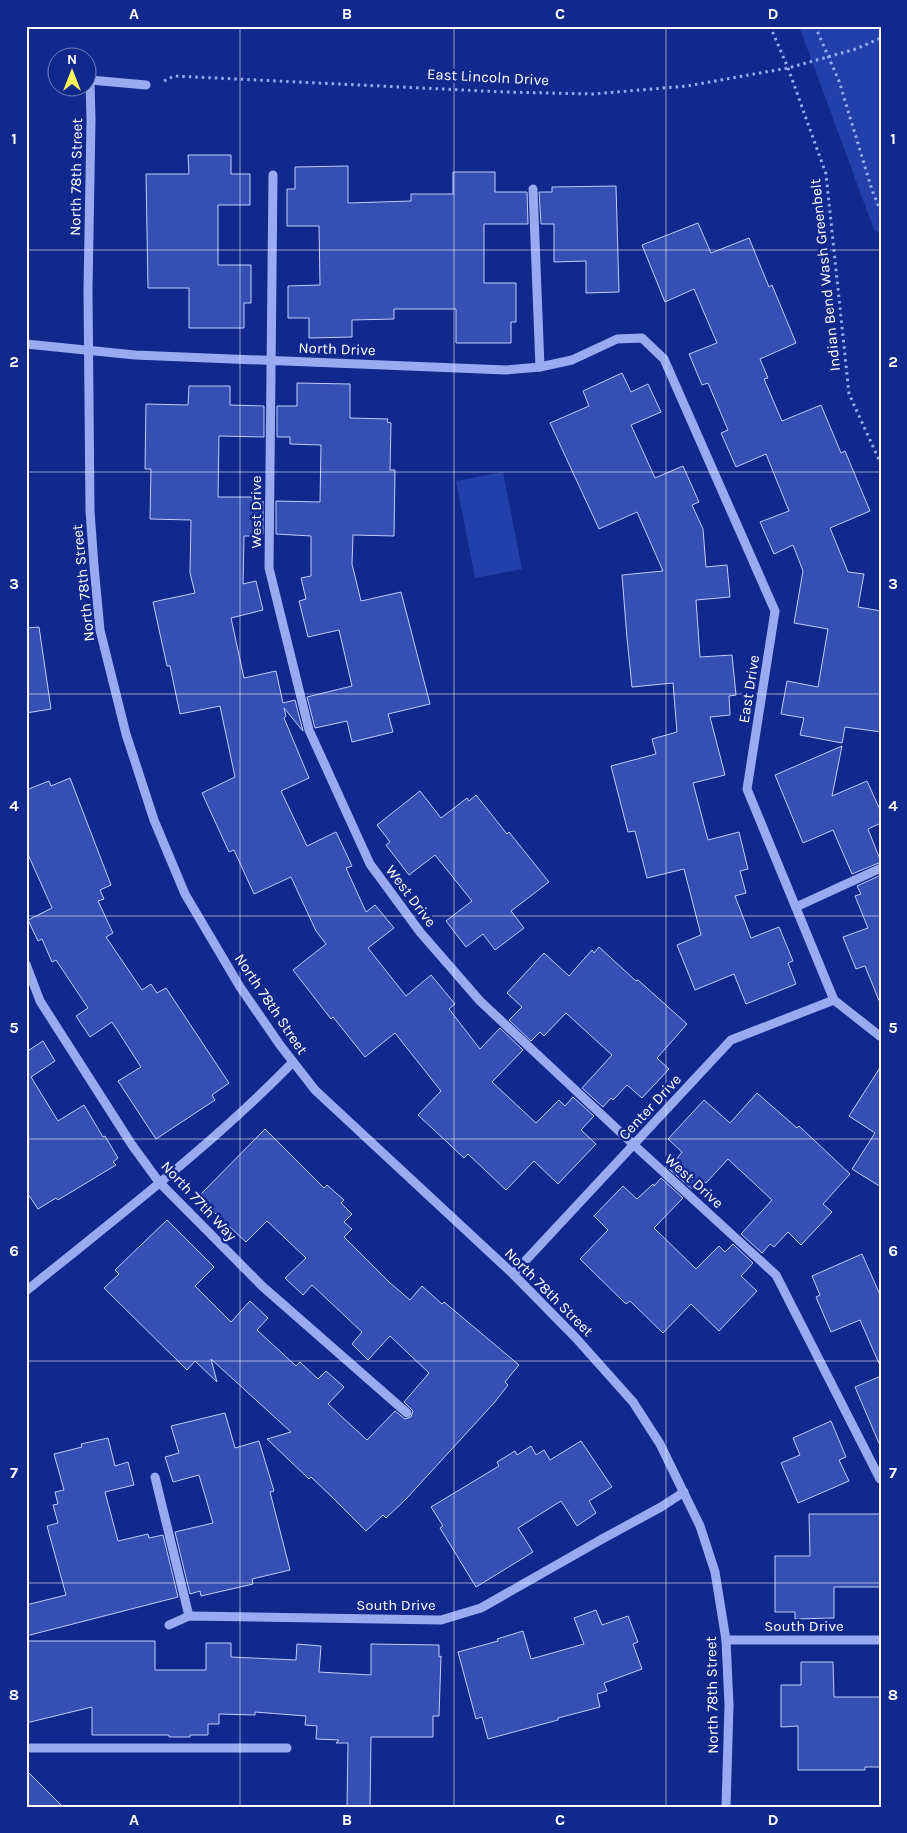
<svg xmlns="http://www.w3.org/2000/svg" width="907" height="1833" viewBox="0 0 907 1833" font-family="Karla,sans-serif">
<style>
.green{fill:#233fab}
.building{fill:#354fb3;stroke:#bfccfd}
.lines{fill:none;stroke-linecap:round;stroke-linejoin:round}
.path{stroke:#98abf1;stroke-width:3;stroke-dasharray:2.5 4;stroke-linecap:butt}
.minor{stroke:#98abf1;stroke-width:9}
.grid{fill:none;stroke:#fff;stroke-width:1;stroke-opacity:0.55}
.labels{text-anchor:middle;stroke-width:5;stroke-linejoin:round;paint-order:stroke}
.street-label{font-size:15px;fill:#fff;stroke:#11298c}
.neatline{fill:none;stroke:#fff;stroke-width:2}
.grid-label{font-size:16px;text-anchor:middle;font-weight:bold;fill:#fff}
</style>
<rect width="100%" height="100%" fill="#11298c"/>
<!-- green -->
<g class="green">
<path d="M 799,26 L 881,26 L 881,233 L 874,230 Z"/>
<path d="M 503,472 L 522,569 L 475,578 L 456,481 Z"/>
</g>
<!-- building -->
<g class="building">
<path d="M 188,155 L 231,155 L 231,174 L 250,174 L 250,205 L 218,205 L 218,265 L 251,265 L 251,303 L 244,303 L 244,328 L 189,328 L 189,288 L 148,288 L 146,174 L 189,174 Z"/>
<path d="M 348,166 L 348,203 L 411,201 L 411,194 L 453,194 L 453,172 L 495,172 L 495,192 L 527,192 L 528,224 L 484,224 L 484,283 L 516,283 L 516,322 L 511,322 L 511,343 L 456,343 L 456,309 L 394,309 L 394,319 L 352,320 L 352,337 L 309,338 L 309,318 L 288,318 L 288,286 L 320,285 L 319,226 L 287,226 L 287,189 L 295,189 L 295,167 Z"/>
<path d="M 616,186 L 619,292 L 586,293 L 586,261 L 554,262 L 554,224 L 541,224 L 539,192 L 552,192 L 552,187 Z"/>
<path d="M 698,223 L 711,253 L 749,238 L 769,287 L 772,285 L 796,343 L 760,359 L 768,378 L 764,379 L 782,421 L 821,405 L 841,453 L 845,451 L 870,511 L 830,528 L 848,572 L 864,574 L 858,607 L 881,611 L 881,732 L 845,727 L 842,743 L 800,735 L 804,718 L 781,714 L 787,681 L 818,687 L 828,629 L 794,623 L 803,571 L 793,545 L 774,554 L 760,522 L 789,511 L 766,454 L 736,467 L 721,433 L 728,430 L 708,383 L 702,385 L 689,354 L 717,343 L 694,289 L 665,302 L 642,245 Z"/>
<path d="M 622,373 L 631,392 L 648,384 L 661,412 L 631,425 L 655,478 L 683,466 L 699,502 L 692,505 L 703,529 L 706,567 L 727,565 L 730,597 L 696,600 L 700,657 L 732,655 L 736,695 L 729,696 L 730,715 L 710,717 L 725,775 L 693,783 L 708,840 L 739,832 L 748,869 L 740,871 L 746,893 L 735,896 L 751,938 L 779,927 L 793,961 L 788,963 L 796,984 L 746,1004 L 734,974 L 695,990 L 677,945 L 701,935 L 684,869 L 647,878 L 635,831 L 628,832 L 611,766 L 656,754 L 652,739 L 677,732 L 673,683 L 632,687 L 627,638 L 622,575 L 663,571 L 637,512 L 599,529 L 550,423 L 589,406 L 583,391 Z"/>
<path d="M 297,383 L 350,384 L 350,418 L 388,419 L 387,422 L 391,423 L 390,470 L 395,470 L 394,536 L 353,535 L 352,564 L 361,601 L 401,592 L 430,704 L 388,714 L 393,732 L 352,742 L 347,721 L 315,728 L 307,697 L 352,686 L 339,630 L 308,637 L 299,601 L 306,599 L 301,578 L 311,576 L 311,536 L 276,534 L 276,501 L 320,502 L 321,445 L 290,444 L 290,437 L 277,437 L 277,406 L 297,406 Z"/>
<path d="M 189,386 L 230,386 L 230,405 L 264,406 L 264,437 L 219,436 L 218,497 L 252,497 L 252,501 L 263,501 L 263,534 L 251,533 L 251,536 L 244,536 L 243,584 L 256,581 L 263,610 L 231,618 L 244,678 L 276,671 L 283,703 L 295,700 L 303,731 L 284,708 L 286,716 L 284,718 L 309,778 L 281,791 L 307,846 L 336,832 L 352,866 L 346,868 L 366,912 L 375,905 L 394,928 L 368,948 L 406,996 L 431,975 L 455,1004 L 449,1009 L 480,1049 L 500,1028 L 523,1050 L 492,1082 L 536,1123 L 559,1100 L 565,1106 L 573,1097 L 594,1116 L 581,1130 L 596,1144 L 558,1184 L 534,1161 L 506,1190 L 468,1154 L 464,1158 L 418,1115 L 441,1091 L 395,1033 L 365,1057 L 333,1017 L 331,1019 L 293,970 L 326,944 L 316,931 L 291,877 L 254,894 L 234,850 L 229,852 L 202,793 L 235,777 L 220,706 L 180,714 L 170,666 L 167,666 L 153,602 L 195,593 L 190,573 L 191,520 L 150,519 L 151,469 L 145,469 L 146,404 L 188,405 Z"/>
<path d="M 39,627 L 51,709 L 26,713 L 26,628 Z"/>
<path d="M 842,746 L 832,796 L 867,781 L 881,812 L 881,823 L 868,829 L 881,862 L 852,874 L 833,830 L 803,843 L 775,775 Z"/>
<path d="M 70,778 L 111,885 L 100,890 L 104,899 L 98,901 L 113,933 L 106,937 L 142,990 L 151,984 L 157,993 L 166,988 L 229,1083 L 212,1095 L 215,1100 L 156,1139 L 118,1081 L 141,1067 L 112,1022 L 90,1037 L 76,1016 L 88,1008 L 56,960 L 52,962 L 42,939 L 38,941 L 28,920 L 52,908 L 26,850 L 26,790 L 49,781 L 51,786 Z"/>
<path d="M 420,791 L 441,818 L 467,798 L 469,801 L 476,795 L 507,834 L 509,832 L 549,882 L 511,911 L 524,928 L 495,950 L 483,934 L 466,947 L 446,921 L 472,901 L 435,855 L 409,875 L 386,845 L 390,842 L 377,825 Z"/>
<path d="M 881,875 L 881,1003 L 880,1003 L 865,966 L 856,969 L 843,937 L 868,928 L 855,896 L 861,894 L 857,886 Z"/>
<path d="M 599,947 L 636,981 L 638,980 L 687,1024 L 657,1058 L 669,1069 L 642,1098 L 627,1085 L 613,1100 L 611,1098 L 603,1107 L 582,1088 L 612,1055 L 566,1013 L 544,1036 L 540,1032 L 531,1041 L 509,1020 L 522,1007 L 507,993 L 544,953 L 569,976 L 592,950 L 594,953 Z"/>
<path d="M 43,1041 L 55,1061 L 31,1077 L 58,1121 L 84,1105 L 103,1137 L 105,1136 L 118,1158 L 113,1162 L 116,1165 L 58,1200 L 56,1198 L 38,1209 L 26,1191 L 26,1052 Z"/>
<path d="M 881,1066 L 881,1187 L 852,1169 L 875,1133 L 849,1116 Z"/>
<path d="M 757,1093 L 797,1128 L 799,1126 L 850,1174 L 823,1204 L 832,1212 L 801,1245 L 788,1232 L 774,1247 L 770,1244 L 762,1253 L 741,1234 L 772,1200 L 728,1159 L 706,1183 L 702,1180 L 692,1189 L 669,1169 L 682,1152 L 668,1139 L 704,1100 L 730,1123 Z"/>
<path d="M 265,1129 L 324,1188 L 327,1185 L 344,1200 L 341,1203 L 352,1214 L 344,1222 L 352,1229 L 344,1237 L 389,1282 L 410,1300 L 422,1286 L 442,1304 L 444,1302 L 519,1365 L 505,1382 L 508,1385 L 494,1403 L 406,1499 L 386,1518 L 383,1515 L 366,1531 L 333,1498 L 311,1477 L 309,1479 L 267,1439 L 291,1432 L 211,1359 L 217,1382 L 195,1361 L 187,1370 L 104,1288 L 119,1274 L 115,1270 L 167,1220 L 214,1267 L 195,1286 L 231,1322 L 250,1301 L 268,1318 L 257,1330 L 296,1366 L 300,1362 L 318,1379 L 326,1371 L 344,1387 L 328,1404 L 367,1440 L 395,1411 L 405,1419 L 411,1417 L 413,1411 L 404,1402 L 429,1373 L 390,1336 L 368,1360 L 352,1344 L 362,1332 L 312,1285 L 303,1295 L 285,1278 L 306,1258 L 267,1221 L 246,1242 L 198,1197 Z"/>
<path d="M 661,1178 L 683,1198 L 654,1228 L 696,1269 L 719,1246 L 725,1252 L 733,1244 L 753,1263 L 741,1276 L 757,1291 L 719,1331 L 691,1304 L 663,1333 L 630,1301 L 626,1304 L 580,1259 L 608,1230 L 594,1216 L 623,1186 L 637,1199 L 653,1184 L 654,1186 Z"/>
<path d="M 862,1254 L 881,1297 L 881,1368 L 860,1320 L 831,1332 L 816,1297 L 820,1295 L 812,1276 Z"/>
<path d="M 881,1376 L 881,1448 L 855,1387 Z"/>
<path d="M 225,1413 L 235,1448 L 259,1441 L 274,1491 L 270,1492 L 290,1570 L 252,1579 L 253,1584 L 201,1596 L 200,1591 L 190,1594 L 175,1532 L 213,1523 L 199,1475 L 173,1482 L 165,1457 L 179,1453 L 171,1426 Z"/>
<path d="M 831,1421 L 846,1457 L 839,1460 L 849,1481 L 798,1503 L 781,1463 L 800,1455 L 793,1438 Z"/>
<path d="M 108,1438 L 115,1466 L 128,1462 L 134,1485 L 105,1492 L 118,1541 L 148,1534 L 149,1538 L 163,1535 L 178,1597 L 26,1636 L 26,1605 L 66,1595 L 47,1526 L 58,1523 L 53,1505 L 58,1504 L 55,1492 L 64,1490 L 54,1454 L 82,1447 L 81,1444 Z"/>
<path d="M 581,1441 L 612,1487 L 589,1501 L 596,1513 L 577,1526 L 561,1501 L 518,1528 L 533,1552 L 476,1587 L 440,1528 L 443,1526 L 431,1507 L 499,1466 L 497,1462 L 515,1451 L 517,1455 L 531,1446 L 536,1455 L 544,1450 L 550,1460 Z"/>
<path d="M 809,1514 L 881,1514 L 881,1587 L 834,1587 L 834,1618 L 795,1619 L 795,1612 L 775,1612 L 775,1556 L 810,1556 Z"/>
<path d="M 596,1610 L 602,1625 L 628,1616 L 638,1642 L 633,1644 L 642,1669 L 604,1683 L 607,1691 L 597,1694 L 600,1707 L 558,1718 L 558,1720 L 488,1739 L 482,1717 L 476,1719 L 458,1652 L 498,1641 L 497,1639 L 523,1631 L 531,1659 L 584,1644 L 574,1618 Z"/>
<path d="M 26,1641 L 155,1641 L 155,1670 L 206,1670 L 206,1643 L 231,1643 L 231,1657 L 296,1660 L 297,1644 L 321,1646 L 319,1672 L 371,1675 L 371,1644 L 439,1645 L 439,1657 L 441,1656 L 439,1716 L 433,1716 L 433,1737 L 371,1737 L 370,1807 L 347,1807 L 348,1743 L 336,1743 L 339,1740 L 316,1739 L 317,1726 L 305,1725 L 306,1716 L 255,1712 L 255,1715 L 219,1714 L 219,1724 L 208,1724 L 208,1735 L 190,1735 L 190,1737 L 169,1737 L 169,1735 L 92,1735 L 92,1707 L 26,1723 Z"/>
<path d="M 801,1662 L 833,1662 L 834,1697 L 881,1697 L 881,1767 L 865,1767 L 865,1770 L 798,1770 L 798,1726 L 781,1727 L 781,1685 L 801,1685 Z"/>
<path d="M 26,1770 L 63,1807 L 26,1807 Z"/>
</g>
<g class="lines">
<!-- path -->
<g class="path">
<path d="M 770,26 L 788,68 L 826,174 L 849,394 L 881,464"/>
<path d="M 815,26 L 839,81 L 872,190 L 881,212"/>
<path d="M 164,81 L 174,76 L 504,92 L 593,94 L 687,86 L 788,68 L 856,49 L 881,38"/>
</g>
<!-- minor -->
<g class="minor">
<path d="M 146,85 L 90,80 L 91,120 L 88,290 L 90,511 L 94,566 L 100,630 L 126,734 L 154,820 L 185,894 L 240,987 L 280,1045 L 315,1090 L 513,1274 L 575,1337 L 633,1402 L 660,1444 L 700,1526 L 715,1572 L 726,1640 L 729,1705 L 726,1807"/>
<path d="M 273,175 L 269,568 L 309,730 L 370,864 L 420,932 L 480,1001 L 634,1145 L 776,1275 L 880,1479"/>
<path d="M 533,189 L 540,367"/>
<path d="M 26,344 L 135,355 L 506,370 L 540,367 L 572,360 L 617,339 L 642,338 L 664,359 L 775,611 L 747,789 L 834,1000 L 881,1037"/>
<path d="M 796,907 L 881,868"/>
<path d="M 26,964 L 40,1001 L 132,1145 L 159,1182 L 262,1286 L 407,1413"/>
<path d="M 513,1274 L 731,1040 L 834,1000"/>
<path d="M 26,1291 C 117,1217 211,1146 293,1062"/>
<path d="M 155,1477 L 189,1616"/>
<path d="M 169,1625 L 189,1616 L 441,1620 L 481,1608 L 604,1538 L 661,1507 L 684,1492"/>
<path d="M 726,1640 L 881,1640"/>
<path d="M 26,1748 L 287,1748"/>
</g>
</g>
<!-- grid -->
<path class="grid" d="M 240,26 L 240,1807M 454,26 L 454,1807M 666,26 L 666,1807M 26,250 L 881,250M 26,472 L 881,472M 26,694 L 881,694M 26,916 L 881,916M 26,1139 L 881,1139M 26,1361 L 881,1361M 26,1583 L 881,1583"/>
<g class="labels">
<!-- street labels -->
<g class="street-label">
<text transform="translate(488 77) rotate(3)" y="5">East Lincoln Drive</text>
<text transform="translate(76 177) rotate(-89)" y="5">North 78th Street</text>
<text transform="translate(825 275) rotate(-96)" y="5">Indian Bend Wash Greenbelt</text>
<text transform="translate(337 349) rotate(2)" y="5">North Drive</text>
<text transform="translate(256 512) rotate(-90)" y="5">West Drive</text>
<text transform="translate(83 583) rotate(-96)" y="5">North 78th Street</text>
<text transform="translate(749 689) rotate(-81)" y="5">East Drive</text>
<text transform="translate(411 896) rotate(53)" y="5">West Drive</text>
<text transform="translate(271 1004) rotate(56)" y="5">North 78th Street</text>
<text transform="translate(650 1107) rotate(-47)" y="5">Center Drive</text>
<text transform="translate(694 1181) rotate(42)" y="5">West Drive</text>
<text transform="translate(199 1201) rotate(47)" y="5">North 77th Way</text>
<text transform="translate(549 1292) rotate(45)" y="5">North 78th Street</text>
<text x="396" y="1610">South Drive</text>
<text x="804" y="1631">South Drive</text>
<text transform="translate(712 1695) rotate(-91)" y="5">North 78th Street</text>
</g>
</g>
<!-- border -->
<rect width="907" height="1833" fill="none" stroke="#11298c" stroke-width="55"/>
<!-- north arrow -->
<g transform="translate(72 72)"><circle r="24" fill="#11298c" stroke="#707fba"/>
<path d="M0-4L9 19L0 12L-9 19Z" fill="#fff859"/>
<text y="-8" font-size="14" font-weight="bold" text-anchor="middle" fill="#ffffff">N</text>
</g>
<rect x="28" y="28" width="852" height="1778" class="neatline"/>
<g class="grid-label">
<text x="134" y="19">A</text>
<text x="347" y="19">B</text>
<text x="560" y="19">C</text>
<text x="773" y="19">D</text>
<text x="14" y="144">1</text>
<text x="893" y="144">1</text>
<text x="14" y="367">2</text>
<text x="893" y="367">2</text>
<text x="14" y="589">3</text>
<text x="893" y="589">3</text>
<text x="14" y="811">4</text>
<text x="893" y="811">4</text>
<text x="14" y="1033">5</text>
<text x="893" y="1033">5</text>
<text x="14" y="1256">6</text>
<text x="893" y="1256">6</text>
<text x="14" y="1478">7</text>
<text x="893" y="1478">7</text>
<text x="14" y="1700">8</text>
<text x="893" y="1700">8</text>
<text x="134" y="1825">A</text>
<text x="347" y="1825">B</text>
<text x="560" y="1825">C</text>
<text x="773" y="1825">D</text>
</g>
</svg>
